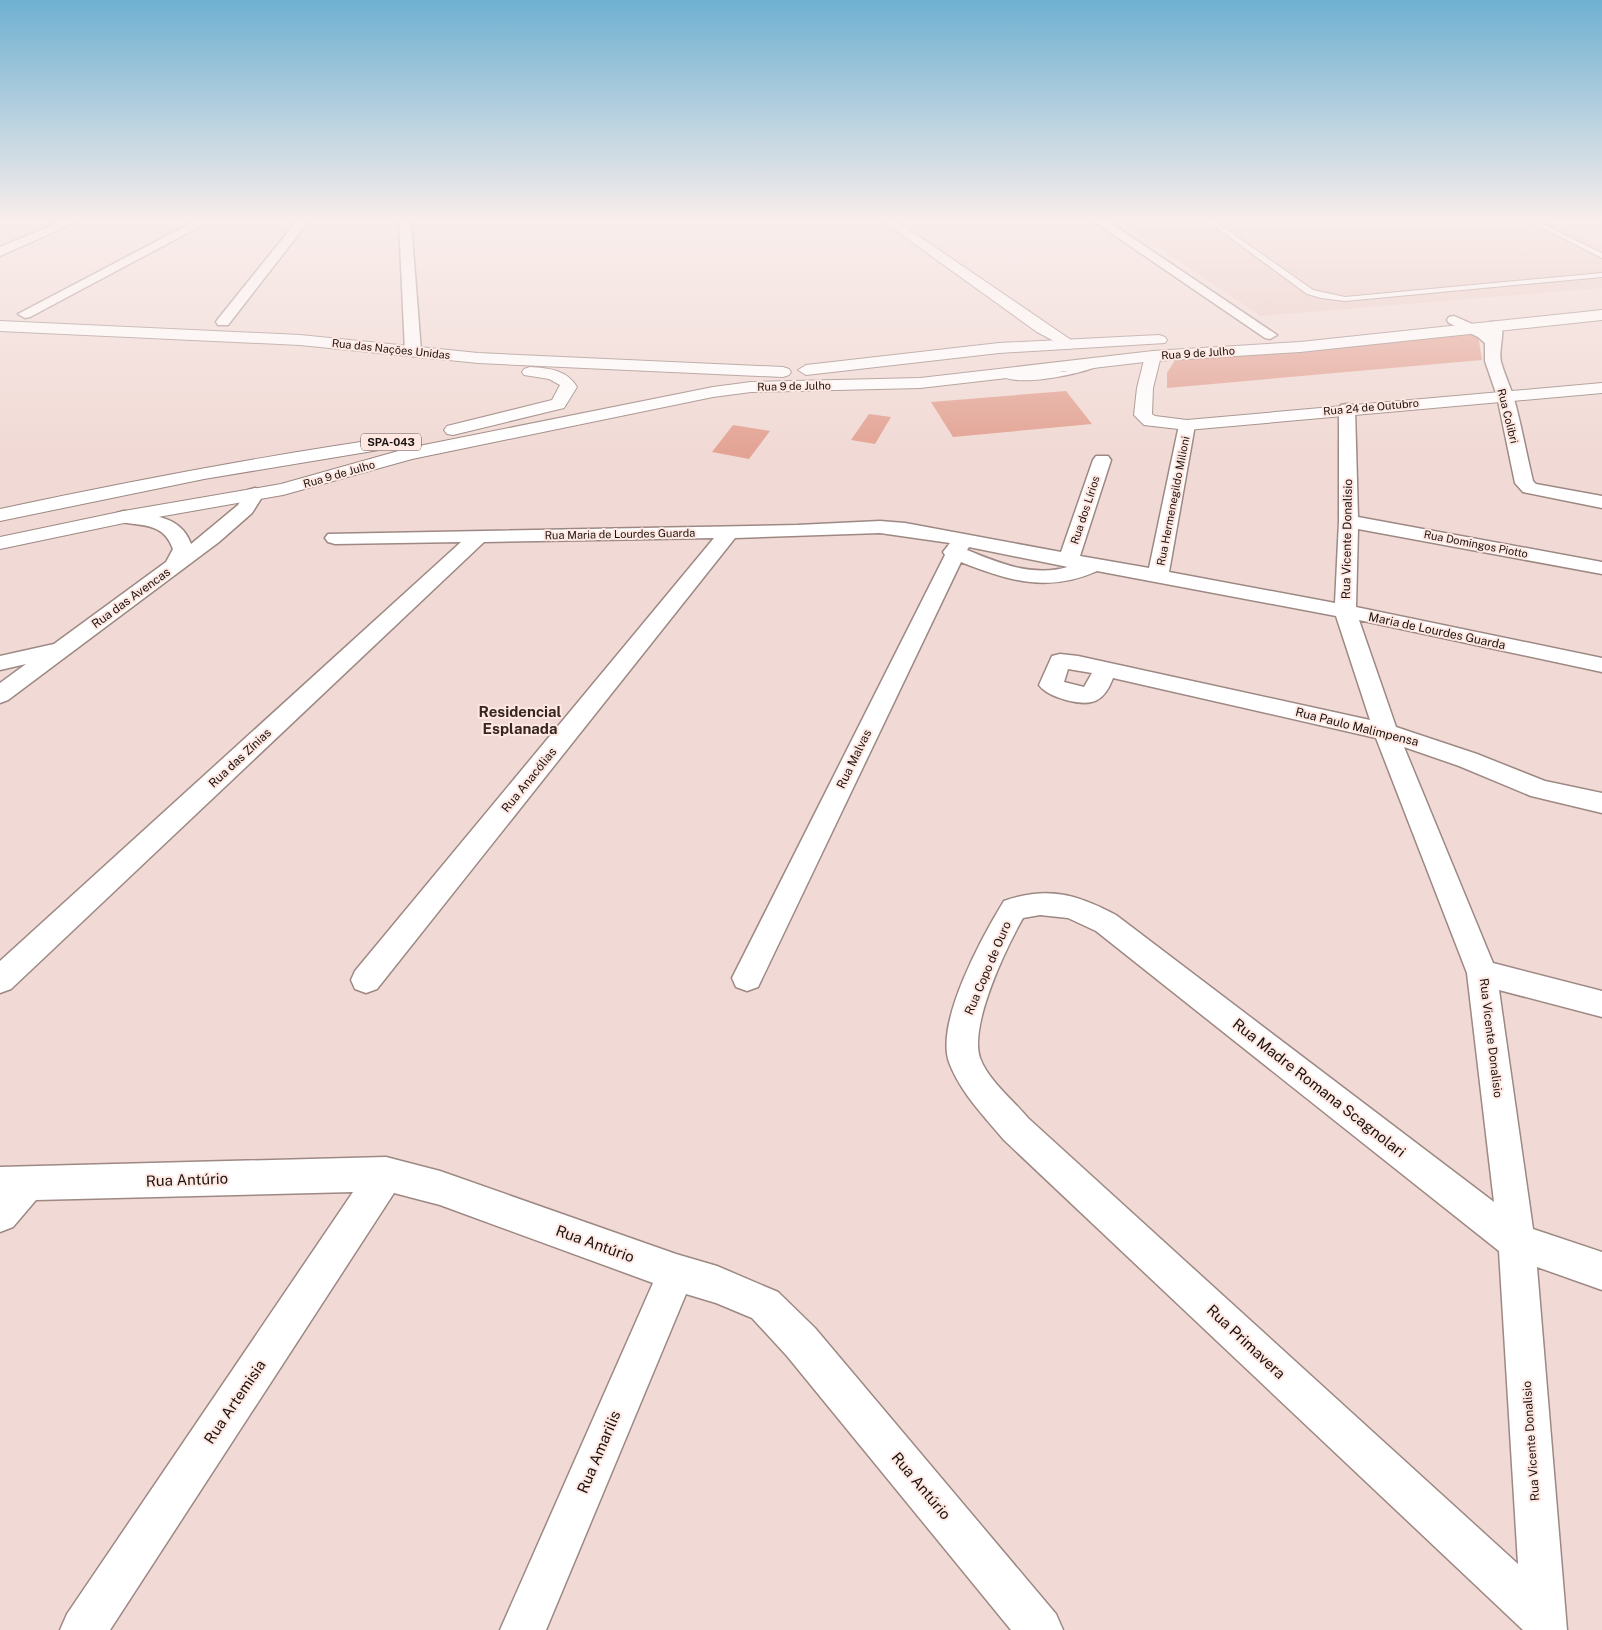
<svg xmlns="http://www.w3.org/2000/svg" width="1602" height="1630" viewBox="0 0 1602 1630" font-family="'Public Sans',sans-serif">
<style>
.built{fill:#e9cac3}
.green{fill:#e3a495}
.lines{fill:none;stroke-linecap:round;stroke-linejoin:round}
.service-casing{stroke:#9d8883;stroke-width:2}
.minor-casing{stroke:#9d8883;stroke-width:3}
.tertiary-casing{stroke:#9d8883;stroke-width:2}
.secondary-casing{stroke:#9d8883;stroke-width:2}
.primary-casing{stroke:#9d8883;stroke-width:2}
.service{fill:#fff;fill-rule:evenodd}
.minor{fill:#fff;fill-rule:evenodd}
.tertiary{fill:#fff;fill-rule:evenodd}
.secondary{fill:#fff;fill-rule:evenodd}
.primary{fill:#fff;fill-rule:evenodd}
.labels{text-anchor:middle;stroke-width:4;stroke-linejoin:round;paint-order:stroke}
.far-street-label{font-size:11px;fill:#1b1311;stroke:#ffe8e2}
.shield{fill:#ffe8e2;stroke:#5f5350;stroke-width:1}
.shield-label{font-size:11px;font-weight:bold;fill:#1b1311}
.street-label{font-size:12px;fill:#1b1311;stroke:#ffe8e2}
.quarter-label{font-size:15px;font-weight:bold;fill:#362521;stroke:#ffe8e2}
.near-street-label{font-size:15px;fill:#1b1311;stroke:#ffe8e2}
</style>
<rect width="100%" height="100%" fill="#f1dad5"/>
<!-- built -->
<path class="built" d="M 1120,222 L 1550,222 L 1602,246 L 1602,288 L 1261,316 Z"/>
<!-- green -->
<g class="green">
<path d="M 1471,332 L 1478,335 L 1482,360 L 1167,388 L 1167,373 L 1175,360 L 1313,351 Z"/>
<path d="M 1066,391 L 1092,424 L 953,437 L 931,402 Z"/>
<path d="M 869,414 L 891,417 L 875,444 L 851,440 Z"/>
<path d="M 733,425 L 770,431 L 749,459 L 712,452 Z"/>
</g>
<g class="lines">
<defs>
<g id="service">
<path d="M 1209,222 L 1216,222 L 1313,290 L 1345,297 L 1602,273 L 1602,277 L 1345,301 L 1321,298 L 1307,294 Z"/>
<path d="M 1531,222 L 1538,222 L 1602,253 L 1602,258 Z"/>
<path d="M 1098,361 L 1102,363 L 1101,365 C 1081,374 1017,388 1000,375 L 1004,373 L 1064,372 Z"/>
</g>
<g id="minor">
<path d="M 60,222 L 76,222 L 0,256 L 0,247 Z"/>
<path d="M 193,222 L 208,222 L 30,317 L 25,318 L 18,314 Z"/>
<path d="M 296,222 L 308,222 L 228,325 L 218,325 L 216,322 L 218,319 Z"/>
<path d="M 399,222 L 411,222 L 421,351 L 413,356 L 405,351 Z"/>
<path d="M 1095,222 L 1109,222 L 1277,335 L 1270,339 L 1265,338 Z"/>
<path d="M 1454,316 L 1488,331 L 1490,322 L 1500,322 C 1506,331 1498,349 1501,362 C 1504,373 1509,384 1513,395 C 1521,423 1526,452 1533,481 L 1536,484 L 1602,496 L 1602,508 L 1523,492 L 1515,483 L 1497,396 L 1485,361 L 1485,343 L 1478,337 L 1449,323 L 1447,320 L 1449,317 Z"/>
<path d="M 1347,404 L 1353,405 L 1355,409 L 1358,517 L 1602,562 L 1602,574 L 1358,529 L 1356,607 L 1602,658 L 1602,672 L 1359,620 L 1396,727 L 1477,754 L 1545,781 L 1602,793 L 1602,813 L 1531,796 L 1459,766 L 1404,747 L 1493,963 L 1602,991 L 1602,1017 L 1499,990 L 1533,1229 L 1602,1252 L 1602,1290 L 1537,1267 L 1567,1630 L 1523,1630 L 1004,1140 C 984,1116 960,1092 949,1062 C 935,1022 983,935 1004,901 C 1048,886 1076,894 1116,915 L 1494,1202 L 1467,973 L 1376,738 L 1113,678 C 1110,686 1105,696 1097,700 C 1084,708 1047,697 1039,685 L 1052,656 L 1060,654 L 1078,656 L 1370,720 L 1336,616 L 1097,571 C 1048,593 1009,581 961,562 L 758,987 L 747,991 L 736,987 L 732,978 L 945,555 L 943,552 L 950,543 L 880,533 L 735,538 L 377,989 L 366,993 L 355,989 L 351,980 L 355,971 L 714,538 L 484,542 L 11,989 L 0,993 L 0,961 L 461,542 L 335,544 L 328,542 L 325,538 L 328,534 L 797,525 L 880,521 L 905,523 L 1061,552 L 1093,460 L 1096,456 L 1108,456 L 1111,460 L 1080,556 L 1149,568 L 1179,425 L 1181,421 L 1193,421 L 1195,425 L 1169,572 L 1335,603 L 1339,521 L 1339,409 L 1341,405 ZM 969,547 L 1068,567 L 1071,566 C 1035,578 1001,564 967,550 ZM 1068,669 L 1092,673 L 1084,687 L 1064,682 ZM 1040,915 L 1068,918 L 1096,931 L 1499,1251 L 1518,1564 L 1028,1118 C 1013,1100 988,1080 980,1058 C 969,1025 1006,948 1023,918 Z"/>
<path d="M 255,488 L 262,490 L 264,494 L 252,513 L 219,542 L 8,700 L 0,703 L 0,683 L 26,664 L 0,670 L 0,656 L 54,644 L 166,562 L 173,549 C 163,521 141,527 117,521 L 114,517 L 117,513 L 124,511 C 150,515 181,515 191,544 L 238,505 L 248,490 Z"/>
<path d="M 386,1157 L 440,1171 L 676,1254 L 717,1266 L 778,1292 L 815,1328 L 1056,1614 L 1063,1630 L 1011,1630 L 787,1356 L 752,1318 L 716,1303 L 686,1294 L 546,1630 L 500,1630 L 653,1283 L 440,1205 L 394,1193 L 110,1630 L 60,1630 L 67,1614 L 353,1192 L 36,1200 L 13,1227 L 0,1232 L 0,1167 Z"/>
</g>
<g id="tertiary">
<path d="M 884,222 L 898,222 L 1077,344 L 1069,349 L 1037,332 Z"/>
<path d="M 1153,351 L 1161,356 L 1153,388 L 1152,414 L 1155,416 L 1187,420 L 1602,383 L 1602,393 L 1187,430 L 1144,425 L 1134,415 L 1137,388 L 1145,356 Z"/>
</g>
<g id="secondary">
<path d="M 0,321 L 300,335 L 478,353 L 783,367 L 789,369 L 791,372 L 789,375 L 783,377 L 478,363 L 300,345 L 0,331 Z"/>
<path d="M 530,367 C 549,368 567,370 577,387 L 564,408 L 453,435 L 447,434 L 444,430 L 447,426 L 552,400 L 560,385 L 549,379 L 524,375 L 522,372 L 524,369 Z"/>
</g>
<g id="primary">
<path d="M 1602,310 L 1602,320 L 1300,352 L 1153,361 L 920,388 L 751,392 L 713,397 L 412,459 L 283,495 L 124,523 L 0,549 L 0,537 L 124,511 L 281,484 L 409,448 L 713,387 L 751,382 L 920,378 L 1153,351 L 1300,342 Z"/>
<path d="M 1159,335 L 1165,337 L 1167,340 L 1165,343 L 999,353 L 806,375 L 798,370 L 806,365 L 999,343 Z"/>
<path d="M 409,435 L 415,436 L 418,440 L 415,444 L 204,479 L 0,521 L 0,509 C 136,480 272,454 409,435 Z"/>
</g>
</defs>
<!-- service casing -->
<use href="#service" class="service-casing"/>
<!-- minor casing -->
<use href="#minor" class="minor-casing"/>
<!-- tertiary casing -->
<use href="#tertiary" class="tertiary-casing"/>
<!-- secondary casing -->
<use href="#secondary" class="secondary-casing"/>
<!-- primary casing -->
<use href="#primary" class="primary-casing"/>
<!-- service -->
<use href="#service" class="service"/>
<!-- minor -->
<use href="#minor" class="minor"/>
<!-- tertiary -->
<use href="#tertiary" class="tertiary"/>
<!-- secondary -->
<use href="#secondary" class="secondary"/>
<!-- primary -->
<use href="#primary" class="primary"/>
</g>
<!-- sky -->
<linearGradient id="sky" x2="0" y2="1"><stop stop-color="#6fb0d1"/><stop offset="0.49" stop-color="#f9eeec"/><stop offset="1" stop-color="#f9eeec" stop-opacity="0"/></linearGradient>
<rect width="1602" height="450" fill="url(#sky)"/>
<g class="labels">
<!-- far-street labels -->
<g class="far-street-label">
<text transform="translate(391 349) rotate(6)" y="4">Rua das Nações Unidas</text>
<text transform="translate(1198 353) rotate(-4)" y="4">Rua 9 de Julho</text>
<text transform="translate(794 386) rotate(-1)" y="4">Rua 9 de Julho</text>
<text transform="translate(1371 407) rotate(-5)" y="4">Rua 24 de Outubro</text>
<text transform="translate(1508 416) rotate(76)" y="4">Rua Colibri</text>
<text transform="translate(339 474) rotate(-16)" y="4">Rua 9 de Julho</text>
<text transform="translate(1173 501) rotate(-79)" y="4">Rua Hermenegildo Milioni</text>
<text transform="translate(1085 510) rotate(-72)" y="4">Rua dos Lírios</text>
<text transform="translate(620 534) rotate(-1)" y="4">Rua Maria de Lourdes Guarda</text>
<text transform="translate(1476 544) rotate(11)" y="4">Rua Domingos Piotto</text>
</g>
<!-- shield labels -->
<rect class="shield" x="361" y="433.5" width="60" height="17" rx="4"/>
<g class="shield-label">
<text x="391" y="446">SPA-043</text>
</g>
<!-- street labels -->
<g class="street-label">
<text transform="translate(1347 539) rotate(-89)" y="4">Rua Vicente Donalisio</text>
<text transform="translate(131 598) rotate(-36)" y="4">Rua das Avencas</text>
<text transform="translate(1437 631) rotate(12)" y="4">Maria de Lourdes Guarda</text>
<text transform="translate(1357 727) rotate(14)" y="4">Rua Paulo Malimpensa</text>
<text transform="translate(240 758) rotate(-43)" y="4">Rua das Zínias</text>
<text transform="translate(854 759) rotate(-64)" y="4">Rua Malvas</text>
<text transform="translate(529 780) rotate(-51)" y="4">Rua Anacólias</text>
<text transform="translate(988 968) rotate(-67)" y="4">Rua Copo de Ouro</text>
<text transform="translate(1491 1038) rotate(83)" y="4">Rua Vicente Donalisio</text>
<text transform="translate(1531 1441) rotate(-94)" y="4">Rua Vicente Donalisio</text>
</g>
<!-- quarter labels -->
<g class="quarter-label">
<text x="520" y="717">Residencial<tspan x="520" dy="17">Esplanada</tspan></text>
</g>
<!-- near-street labels -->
<g class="near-street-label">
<text transform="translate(1319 1088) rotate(38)" y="5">Rua Madre Romana Scagnolari</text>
<text transform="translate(187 1180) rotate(-2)" y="5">Rua Antúrio</text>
<text transform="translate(595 1244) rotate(20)" y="5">Rua Antúrio</text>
<text transform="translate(1246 1342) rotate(43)" y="5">Rua Primavera</text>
<text transform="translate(235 1402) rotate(-56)" y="5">Rua Artemisia</text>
<text transform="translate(599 1452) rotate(-67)" y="5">Rua Amarilis</text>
<text transform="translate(921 1486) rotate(50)" y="5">Rua Antúrio</text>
</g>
</g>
</svg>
